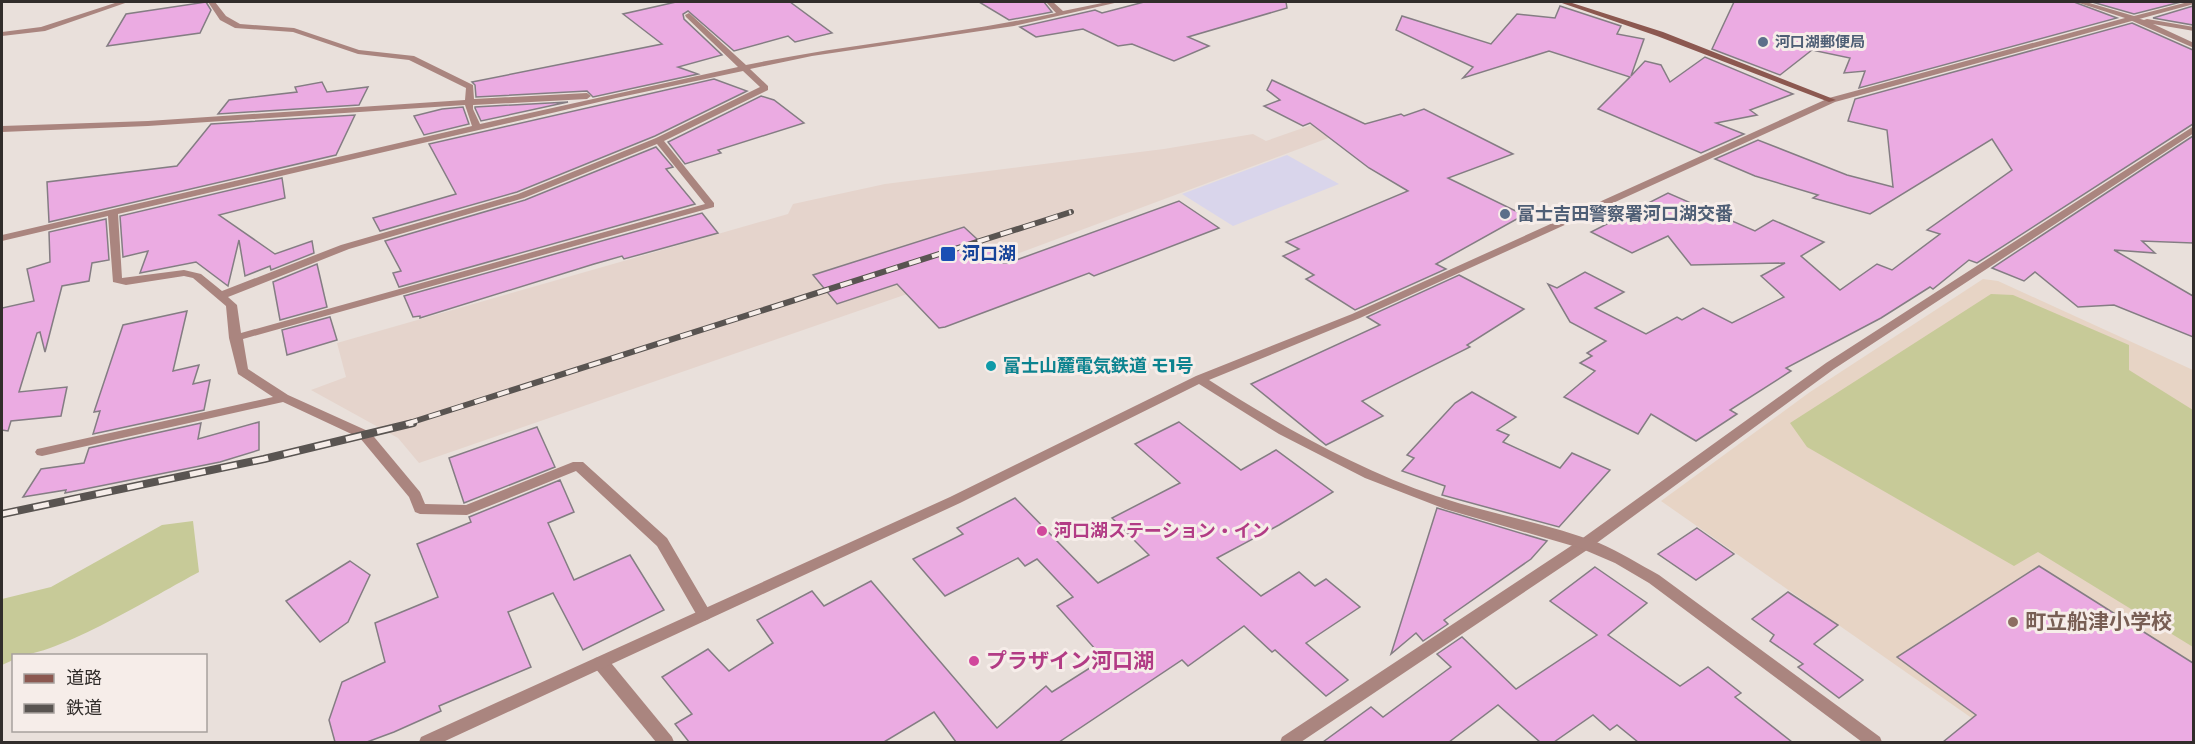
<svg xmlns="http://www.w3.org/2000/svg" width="2195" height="744" viewBox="0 0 2195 744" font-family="Poppins,'Noto Sans JP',sans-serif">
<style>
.built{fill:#e5d4cc}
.industrial{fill:#d9d5eb}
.education{fill:#e7d4c5}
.green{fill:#c7ca98}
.building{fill:#ebabe2;stroke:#847d83;stroke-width:1.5}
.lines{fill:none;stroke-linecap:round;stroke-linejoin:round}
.minor{fill:#aa857f;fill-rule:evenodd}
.tertiary{fill:#aa857f;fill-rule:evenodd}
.secondary{fill:#8c5850;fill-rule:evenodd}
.rail-far1-casing{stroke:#595451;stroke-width:6}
.rail-casing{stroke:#595451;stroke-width:8}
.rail-far1{stroke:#f6ede9;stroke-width:4;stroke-dasharray:12;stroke-linecap:butt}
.rail{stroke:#f6ede9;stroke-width:5;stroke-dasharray:16;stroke-linecap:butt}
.service-dot{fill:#5c6f8a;stroke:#f6ede9;stroke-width:2}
.transit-dot{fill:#1a4fb4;stroke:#f6ede9;stroke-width:2}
.culture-dot{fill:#0f9aa8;stroke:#f6ede9;stroke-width:2}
.hotel-dot{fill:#d1479c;stroke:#f6ede9;stroke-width:2}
.education-dot{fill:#8d6e63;stroke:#f6ede9;stroke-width:2}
.labels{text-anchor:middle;stroke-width:6;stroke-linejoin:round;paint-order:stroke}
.far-service-label{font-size:15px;font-weight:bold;fill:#4e5e75;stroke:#f6ede9;text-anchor:start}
.service-label{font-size:18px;font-weight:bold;fill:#4e5e75;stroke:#f6ede9;text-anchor:start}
.transit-label{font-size:18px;font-weight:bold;fill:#164399;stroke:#f6ede9;text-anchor:start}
.culture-label{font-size:18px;font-weight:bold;fill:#0d838f;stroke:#f6ede9;text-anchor:start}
.hotel-label{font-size:18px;font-weight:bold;fill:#b23c85;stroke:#f6ede9;text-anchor:start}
.near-education-label{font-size:21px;font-weight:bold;fill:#785e54;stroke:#f6ede9;text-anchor:start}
.near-hotel-label{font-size:21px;font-weight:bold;fill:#b23c85;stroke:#f6ede9;text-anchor:start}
</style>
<rect width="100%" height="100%" fill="#e9e0db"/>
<!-- built -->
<path class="built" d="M 1346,113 L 1366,124 L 939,283 L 419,463 L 398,438 L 311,390 L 346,377 L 337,343 L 788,214 L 793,204 L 885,184 L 1164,149 L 1253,134 L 1266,141 Z"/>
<!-- industrial -->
<path class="industrial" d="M 1287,155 L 1339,184 L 1233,226 L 1182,194 Z"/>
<!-- education -->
<path class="education" d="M 1983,279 L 1998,281 L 2193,370 L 2193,742 L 2006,742 L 1661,501 L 1810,392 Z"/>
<!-- green -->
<g class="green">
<path d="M 1991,294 L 2013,295 L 2129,345 L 2129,370 L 2193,410 L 2193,647 L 2038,552 L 2014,566 L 1807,447 L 1790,423 Z"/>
<path d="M 193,521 L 199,572 C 157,594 58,656 14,656 L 13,660 L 2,665 L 2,599 L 51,587 L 162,525 Z"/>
</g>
<!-- building -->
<g class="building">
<path d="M 206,2 L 211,10 L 200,33 L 107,46 L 126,14 Z"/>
<path d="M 676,2 L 790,2 L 832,33 L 795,42 L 788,36 L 734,51 L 688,11 L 683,14 L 684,19 L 722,55 L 678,67 L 698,74 L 593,97 L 587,91 L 476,97 L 475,85 L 472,82 L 662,44 L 623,14 Z"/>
<path d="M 979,2 L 1044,2 L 1052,12 L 1009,20 Z"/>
<path d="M 1144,2 L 1286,2 L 1287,8 L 1188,37 L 1209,46 L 1174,61 L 1132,44 L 1118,46 L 1083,29 L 1036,37 L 1020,27 L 1095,10 L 1102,13 Z"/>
<path d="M 1734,2 L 2074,2 L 2117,18 L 1859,88 L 1865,71 L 1844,73 L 1850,58 L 1812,50 L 1780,75 L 1712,49 Z"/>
<path d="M 2092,2 L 2181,2 L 2134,14 Z"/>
<path d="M 1560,6 L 1621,26 L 1617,34 L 1644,39 L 1631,76 L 1645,61 L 1661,65 L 1670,82 L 1705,57 L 1793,94 L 1750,110 L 1757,115 L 1716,123 L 1744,134 L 1701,153 L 1598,109 L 1630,77 L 1549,51 L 1463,78 L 1473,67 L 1396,30 L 1402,16 L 1491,44 L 1517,14 L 1555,18 Z"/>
<path d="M 2193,6 L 2193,25 L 2153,18 Z"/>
<path d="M 2132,23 L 2193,50 L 2193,124 L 1977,263 L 1969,260 L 1933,289 L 1930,287 L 1881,318 L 1786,368 L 1791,371 L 1730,410 L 1737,414 L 1696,441 L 1651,414 L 1638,434 L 1564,397 L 1595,371 L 1580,363 L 1592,356 L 1587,353 L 1606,341 L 1570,322 L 1548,284 L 1557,288 L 1585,272 L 1624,292 L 1595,308 L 1646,334 L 1677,317 L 1682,320 L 1703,308 L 1732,323 L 1784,297 L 1761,276 L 1785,263 L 1691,265 L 1668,236 L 1632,253 L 1591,232 L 1668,193 L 1755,231 L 1773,220 L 1824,242 L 1801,256 L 1840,290 L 1877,264 L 1892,270 L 1940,234 L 1927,230 L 2012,170 L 1992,139 L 1870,214 L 1813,198 L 1818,195 L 1755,176 L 1715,159 L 1758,140 L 1847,175 L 1893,187 L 1887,130 L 1848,121 L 1855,99 Z"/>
<path d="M 714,79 L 747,91 L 655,136 L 517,192 L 380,231 L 373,218 L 456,194 L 429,144 Z"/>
<path d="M 1272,80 L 1365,124 L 1401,114 L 1404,116 L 1424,109 L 1513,154 L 1448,178 L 1524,215 L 1436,264 L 1446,269 L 1355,310 L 1306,279 L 1314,275 L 1283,256 L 1299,249 L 1286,242 L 1408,191 L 1369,168 L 1310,123 L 1303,126 L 1264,106 L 1280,100 L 1267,90 Z"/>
<path d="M 322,82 L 327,92 L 368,87 L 359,105 L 218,114 L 229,100 L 297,92 L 295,87 Z"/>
<path d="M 761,96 L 774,100 L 804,123 L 718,150 L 721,153 L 685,164 L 668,142 Z"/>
<path d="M 568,102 L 481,121 L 475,108 L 475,107 Z"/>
<path d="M 463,107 L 469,124 L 424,135 L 414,116 L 442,109 Z"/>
<path d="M 355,115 L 336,155 L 49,222 L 47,182 L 177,166 L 211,124 Z"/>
<path d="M 2193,136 L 2193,243 L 2142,241 L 2155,253 L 2114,250 L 2193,296 L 2193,337 L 2114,305 L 2078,307 L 2035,272 L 2024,281 L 1992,268 Z"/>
<path d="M 656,147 L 673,167 L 666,169 L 695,204 L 399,287 L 393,273 L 401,271 L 385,241 L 525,200 Z"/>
<path d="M 282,178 L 285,198 L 219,215 L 275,254 L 312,241 L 314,253 L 271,270 L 270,266 L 245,276 L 239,240 L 228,286 L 196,262 L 140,273 L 148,251 L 123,257 L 120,216 Z"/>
<path d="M 1179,201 L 1219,228 L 1094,276 L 1089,273 L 945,327 L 939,328 L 897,284 L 837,304 L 813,275 L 964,227 L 1003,263 L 1008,263 Z"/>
<path d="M 702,213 L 718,233 L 624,259 L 622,256 L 594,264 L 420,318 L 420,316 L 413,317 L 404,296 Z"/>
<path d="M 106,219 L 109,260 L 92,263 L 89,281 L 62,286 L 45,352 L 40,332 L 37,333 L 19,392 L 67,387 L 61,416 L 11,421 L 8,431 L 2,430 L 2,308 L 34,301 L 27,269 L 50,262 L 49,232 Z"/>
<path d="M 317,264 L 327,307 L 280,320 L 273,282 Z"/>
<path d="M 1459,275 L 1524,309 L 1467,345 L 1470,347 L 1362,401 L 1383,416 L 1326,445 L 1251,384 L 1380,325 L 1367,317 Z"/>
<path d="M 187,311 L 173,371 L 199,365 L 193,384 L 210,380 L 204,410 L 93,434 L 100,411 L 94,412 L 123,325 Z"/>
<path d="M 330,317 L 337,340 L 287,355 L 282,330 Z"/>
<path d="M 1472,392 L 1516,417 L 1497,430 L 1509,435 L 1503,442 L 1560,468 L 1572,453 L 1610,470 L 1559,527 L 1442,495 L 1445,486 L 1402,471 L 1414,458 L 1407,455 L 1455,403 Z"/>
<path d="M 259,422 L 259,450 L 220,462 L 65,493 L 66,490 L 23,497 L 41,469 L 84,463 L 89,448 L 201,423 L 198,439 Z"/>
<path d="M 1179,422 L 1241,470 L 1276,450 L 1333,492 L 1279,525 L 1217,558 L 1261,596 L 1299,572 L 1315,586 L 1326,579 L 1360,607 L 1306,643 L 1348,680 L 1326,696 L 1275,650 L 1272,652 L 1244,626 L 1188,666 L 1182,660 L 1059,742 L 956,742 L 934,712 L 884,742 L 689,742 L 675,724 L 692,714 L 662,677 L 708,649 L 729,671 L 773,643 L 757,620 L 812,591 L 824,606 L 871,581 L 997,728 L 1046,686 L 1052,692 L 1104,659 L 1057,606 L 1073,597 L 1037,559 L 1025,566 L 1018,558 L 945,596 L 913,559 L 963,534 L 957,528 L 1015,498 L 1098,583 L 1149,555 L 1112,518 L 1180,483 L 1135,444 Z"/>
<path d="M 537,427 L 555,467 L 464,503 L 449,458 Z"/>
<path d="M 560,480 L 574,512 L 548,523 L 574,580 L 630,555 L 664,610 L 583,650 L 553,593 L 508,612 L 531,667 L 439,706 L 441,711 L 394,732 L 367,742 L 335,742 L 329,720 L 342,682 L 385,662 L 375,623 L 438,597 L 417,544 L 471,522 L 469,517 Z"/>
<path d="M 1437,508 L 1547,541 L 1531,559 L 1444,620 L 1448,624 L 1423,641 L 1416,633 L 1391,654 Z"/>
<path d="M 1697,528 L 1734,554 L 1696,580 L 1658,554 Z"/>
<path d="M 350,561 L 370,575 L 348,622 L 320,642 L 286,601 Z"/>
<path d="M 2039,566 L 2193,663 L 2193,742 L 1943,742 L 1976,715 L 1897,657 Z"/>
<path d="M 1595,567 L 1647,603 L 1608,635 L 1680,686 L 1708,667 L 1741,693 L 1735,697 L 1792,742 L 1638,742 L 1617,725 L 1610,730 L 1593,715 L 1554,742 L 1540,742 L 1498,705 L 1449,742 L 1323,742 L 1371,707 L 1383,717 L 1451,667 L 1437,654 L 1462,637 L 1516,689 L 1597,635 L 1550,601 Z"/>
<path d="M 1788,592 L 1838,625 L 1814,644 L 1863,680 L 1839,698 L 1798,667 L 1803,664 L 1770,641 L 1774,635 L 1752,619 Z"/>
</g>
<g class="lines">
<!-- minor -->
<g class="minor">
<path d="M 118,2 L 128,2 L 45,31 L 2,36 L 2,32 L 41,27 Z"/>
<path d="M 208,2 L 215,2 L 226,16 L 240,24 L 294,28 L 359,50 L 414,56 L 473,85 L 474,99 L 587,93 L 591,96 L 587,99 L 473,105 L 473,109 L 480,124 L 738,67 L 686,17 L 685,15 L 689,13 L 746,65 C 849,44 954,35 1056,13 L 1046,2 L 1053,2 L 1063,11 L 1107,2 L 1119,2 L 1014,26 L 812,56 L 750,69 L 768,86 L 768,90 L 664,141 L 714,203 L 714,207 L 243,339 L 248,369 L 288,395 L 370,432 L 420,492 L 425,504 L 466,505 L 573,462 L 583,462 L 667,538 L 712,615 L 709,619 L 704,621 L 699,619 L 657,546 L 576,471 L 467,515 L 420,514 L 415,512 L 409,497 L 360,438 L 283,402 L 42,456 L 37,455 L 35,452 L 37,449 L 42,448 L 273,397 L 238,374 L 229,338 L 226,306 L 193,278 L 184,276 L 126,285 L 113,282 L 108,216 L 2,241 L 2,235 L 472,126 L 465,105 L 148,126 L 2,132 L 2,126 L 148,121 L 465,100 L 466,88 L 409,60 L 358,54 L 293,32 L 235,28 L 220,20 ZM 743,71 L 760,87 L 656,138 L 518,194 L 341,245 L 222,291 L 201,274 L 184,270 L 122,278 L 118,214 L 616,98 ZM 657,144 L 705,204 L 241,333 L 237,305 L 228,297 L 349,249 L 524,198 Z"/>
<path d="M 2130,16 L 2144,20 L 2147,19 L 2194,27 L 2194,31 L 2153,24 L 2194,43 L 2194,48 L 2130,20 Z"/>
<path d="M 2194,126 L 2194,133 L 1834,369 L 1590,548 L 1301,742 L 1280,742 L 1282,737 L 1580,540 L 1826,363 Z"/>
<path d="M 601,657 L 607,658 L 672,737 L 674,742 L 656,742 L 595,668 L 593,663 L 595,658 Z"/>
</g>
<!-- tertiary -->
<path class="tertiary" d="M 2076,2 L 2086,2 L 2134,16 L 2188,2 L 2194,2 L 2194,4 L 1835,102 L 1360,318 L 1209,380 C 1281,426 1355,468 1436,496 C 1490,514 1546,523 1599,543 C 1620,552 1639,564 1659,575 L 1880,737 L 1882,742 L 1862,742 L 1649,583 L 1615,563 L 1580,548 L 1445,509 L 1365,478 L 1279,434 L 1199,384 L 960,503 L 443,742 L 419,742 L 421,737 L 950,497 L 1196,376 L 1352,314 L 1829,98 L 2125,18 Z"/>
<!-- secondary -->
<path class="secondary" d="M 1559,2 L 1569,2 L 1663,32 L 1836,100 L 1829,102 L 1657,36 Z"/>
<defs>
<path id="rail-far1" d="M 406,424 L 1071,212"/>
<path id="rail" d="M 2,514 L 264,459 L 413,423"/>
</defs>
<!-- rail-far1 casing -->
<use href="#rail-far1" class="rail-far1-casing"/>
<!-- rail casing -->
<use href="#rail" class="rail-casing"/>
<!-- rail-far1 -->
<use href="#rail-far1" class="rail-far1"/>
<!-- rail -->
<use href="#rail" class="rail"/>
</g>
<!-- markers -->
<g class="service-dot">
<circle cx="1763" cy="42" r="6"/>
<circle cx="1505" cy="214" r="6"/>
</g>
<rect class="transit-dot" x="940" y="246" width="16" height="16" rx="3"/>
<circle class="culture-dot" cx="991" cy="366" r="6"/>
<g class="hotel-dot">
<circle cx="1042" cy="531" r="6"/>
<circle cx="974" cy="661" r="6"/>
</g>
<circle class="education-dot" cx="2013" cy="622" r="6"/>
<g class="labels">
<!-- far-service labels -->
<g class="far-service-label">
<text x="1775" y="47">河口湖郵便局</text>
</g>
<!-- service labels -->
<g class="service-label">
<text x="1517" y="220">富士吉田警察署河口湖交番</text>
</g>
<!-- transit labels -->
<g class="transit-label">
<text x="962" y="260">河口湖</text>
</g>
<!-- culture labels -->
<g class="culture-label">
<text x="1003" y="372">富士山麓電気鉄道 モ1号</text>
</g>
<!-- hotel labels -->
<g class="hotel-label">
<text x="1054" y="537">河口湖ステーション・イン</text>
</g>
<!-- near-education labels -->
<g class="near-education-label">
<text x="2025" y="629">町立船津小学校</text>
</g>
<!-- near-hotel labels -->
<g class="near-hotel-label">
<text x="986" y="668">プラザイン河口湖</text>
</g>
</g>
<!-- border -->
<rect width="2195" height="744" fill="none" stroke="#312d2b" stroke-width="6"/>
<!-- legend -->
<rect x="12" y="654" width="195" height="78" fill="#f6ede9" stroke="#a7a09d" stroke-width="1.5"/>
<rect x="24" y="674" width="30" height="9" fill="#8c5850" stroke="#a7a09d" stroke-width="1.5"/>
<text x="66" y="684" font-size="18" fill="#312d2b">道路</text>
<rect x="24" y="704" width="30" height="9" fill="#595451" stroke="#a7a09d" stroke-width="1.5"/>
<text x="66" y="714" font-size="18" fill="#312d2b">鉄道</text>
</svg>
